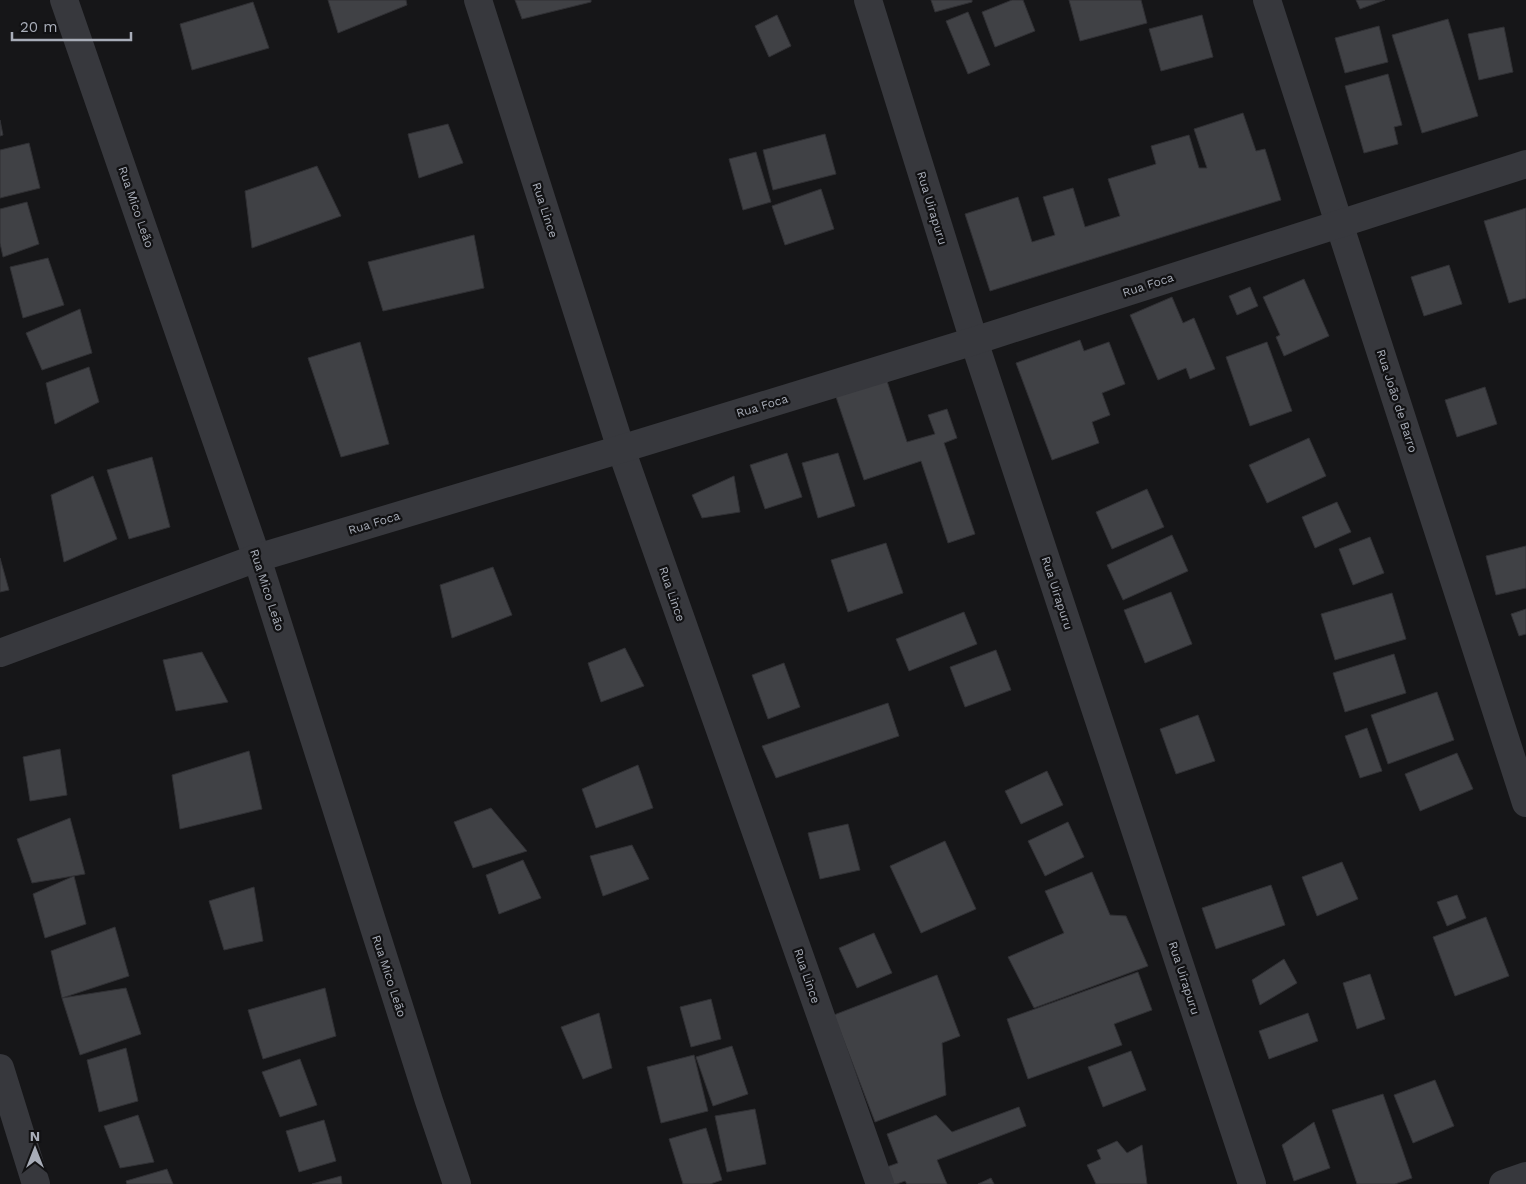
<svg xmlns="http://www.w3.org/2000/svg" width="1526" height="1184" viewBox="0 0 1526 1184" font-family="'Work Sans',sans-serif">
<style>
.building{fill:#404145;stroke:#303034}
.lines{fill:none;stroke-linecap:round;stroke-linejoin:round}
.minor{stroke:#37383d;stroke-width:28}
.labels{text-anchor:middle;stroke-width:4.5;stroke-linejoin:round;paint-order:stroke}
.street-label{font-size:12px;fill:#a8adb8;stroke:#111113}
</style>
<rect width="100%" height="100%" fill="#161618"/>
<!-- building -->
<g class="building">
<path d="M 328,0 L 406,0 L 407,5 L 338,33 Z"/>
<path d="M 515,0 L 591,0 L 591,2 L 522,19 Z"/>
<path d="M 931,0 L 972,0 L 972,2 L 935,12 Z"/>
<path d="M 1012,0 L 1023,0 L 1035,31 L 995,47 L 982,12 Z"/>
<path d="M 1069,0 L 1141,0 L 1147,23 L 1080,41 Z"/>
<path d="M 1356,0 L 1385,0 L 1360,9 Z"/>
<path d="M 253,2 L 269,48 L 192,70 L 180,24 Z"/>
<path d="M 968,12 L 990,65 L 968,74 L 946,21 Z"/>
<path d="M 777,15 L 791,46 L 769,57 L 755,26 Z"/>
<path d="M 1202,15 L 1213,57 L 1161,71 L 1149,29 Z"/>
<path d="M 1448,19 L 1478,116 L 1422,133 L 1392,35 Z"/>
<path d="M 1379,26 L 1388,62 L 1345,73 L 1335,38 Z"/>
<path d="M 1504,27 L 1513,72 L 1479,80 L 1468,34 Z"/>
<path d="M 1388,74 L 1402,125 L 1394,127 L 1398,144 L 1364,153 L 1345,86 Z"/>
<path d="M 1243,113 L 1256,151 L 1265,149 L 1281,200 L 990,291 L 965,214 L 1018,197 L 1032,242 L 1055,235 L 1043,197 L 1073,188 L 1085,227 L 1120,216 L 1108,179 L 1156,164 L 1151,146 L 1189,135 L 1199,168 L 1207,168 L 1194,129 Z"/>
<path d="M 0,120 L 3,135 L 0,136 Z"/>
<path d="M 448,124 L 463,163 L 419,178 L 408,134 Z"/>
<path d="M 825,134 L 836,174 L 773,190 L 763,150 Z"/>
<path d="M 29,143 L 40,188 L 0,198 L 0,150 Z"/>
<path d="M 756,152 L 771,202 L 743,210 L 729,159 Z"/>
<path d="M 317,166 L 341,216 L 252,248 L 245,191 Z"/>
<path d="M 821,189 L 834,229 L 785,245 L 772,206 Z"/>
<path d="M 27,202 L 39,244 L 3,257 L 0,243 L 0,209 Z"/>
<path d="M 1526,208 L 1526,298 L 1509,303 L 1484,221 Z"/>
<path d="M 474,235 L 484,288 L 383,311 L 368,262 Z"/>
<path d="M 48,258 L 64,305 L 23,318 L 10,267 Z"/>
<path d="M 1449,265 L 1462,304 L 1424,316 L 1411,277 Z"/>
<path d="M 1304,279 L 1329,336 L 1284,356 L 1276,337 L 1280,335 L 1263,297 Z"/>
<path d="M 1250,287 L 1258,306 L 1237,315 L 1229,296 Z"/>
<path d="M 1172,297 L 1183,323 L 1194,318 L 1215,369 L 1190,379 L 1186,368 L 1158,380 L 1130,315 Z"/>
<path d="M 80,309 L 92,353 L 42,370 L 26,333 Z"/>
<path d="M 1080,340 L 1084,351 L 1109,342 L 1125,384 L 1102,393 L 1110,415 L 1092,422 L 1099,443 L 1052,460 L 1016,363 Z"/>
<path d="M 360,342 L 389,444 L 341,457 L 308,358 Z"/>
<path d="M 1267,342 L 1292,411 L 1250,426 L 1226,357 Z"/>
<path d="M 89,367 L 99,402 L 55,424 L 46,383 Z"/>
<path d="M 885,375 L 907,442 L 935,434 L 928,415 L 947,409 L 957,438 L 944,443 L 975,534 L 948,543 L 921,461 L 864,480 L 834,391 Z"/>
<path d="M 1485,387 L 1497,424 L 1457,437 L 1445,400 Z"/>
<path d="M 1309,438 L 1326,476 L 1267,503 L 1249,465 Z"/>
<path d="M 787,453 L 802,497 L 765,509 L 750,465 Z"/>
<path d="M 838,453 L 855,506 L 818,518 L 802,463 Z"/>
<path d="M 152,457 L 170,527 L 129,539 L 107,470 Z"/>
<path d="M 93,476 L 117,539 L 64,562 L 51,495 Z"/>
<path d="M 734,476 L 740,512 L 702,518 L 692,495 Z"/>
<path d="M 1147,489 L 1164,527 L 1112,549 L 1096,512 Z"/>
<path d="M 1337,502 L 1351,532 L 1315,548 L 1302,517 Z"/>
<path d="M 1172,535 L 1188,571 L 1123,600 L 1107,565 Z"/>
<path d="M 1370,537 L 1384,573 L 1353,585 L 1339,549 Z"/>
<path d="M 886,543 L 903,593 L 848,612 L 831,560 Z"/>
<path d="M 1526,546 L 1526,588 L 1496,595 L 1486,556 Z"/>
<path d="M 0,558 L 9,590 L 0,592 Z"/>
<path d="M 493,567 L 512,615 L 452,638 L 440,585 Z"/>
<path d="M 1171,592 L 1192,644 L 1145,663 L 1124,610 Z"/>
<path d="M 1392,593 L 1406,639 L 1335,660 L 1321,614 Z"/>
<path d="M 1526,609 L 1526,634 L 1519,636 L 1511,614 Z"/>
<path d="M 964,612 L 977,644 L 909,671 L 896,639 Z"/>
<path d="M 625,648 L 644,686 L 601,702 L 588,663 Z"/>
<path d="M 996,650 L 1011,690 L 965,707 L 950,667 Z"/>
<path d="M 202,652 L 228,702 L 176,711 L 163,660 Z"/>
<path d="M 1394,654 L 1406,693 L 1345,712 L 1333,673 Z"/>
<path d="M 784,663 L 800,707 L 768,719 L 752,675 Z"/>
<path d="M 1437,692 L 1454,740 L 1388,764 L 1371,715 Z"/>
<path d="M 888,703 L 899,736 L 776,778 L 762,746 Z"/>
<path d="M 1198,715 L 1215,761 L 1176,774 L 1160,729 Z"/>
<path d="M 1367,728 L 1382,771 L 1360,778 L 1345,736 Z"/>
<path d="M 60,749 L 67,795 L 30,801 L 23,757 Z"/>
<path d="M 249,751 L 262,809 L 180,829 L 172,775 Z"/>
<path d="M 1457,753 L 1473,789 L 1420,811 L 1405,774 Z"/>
<path d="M 638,765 L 653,808 L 596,828 L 582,789 Z"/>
<path d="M 1047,771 L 1063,805 L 1021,824 L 1005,791 Z"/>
<path d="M 491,808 L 527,851 L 473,868 L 454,822 Z"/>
<path d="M 70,818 L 85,874 L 32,883 L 17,839 Z"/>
<path d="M 1068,822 L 1084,857 L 1045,876 L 1028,841 Z"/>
<path d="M 848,824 L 860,870 L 820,879 L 808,833 Z"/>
<path d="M 945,841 L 976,909 L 921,933 L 890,866 Z"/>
<path d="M 632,845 L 649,879 L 603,896 L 590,856 Z"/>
<path d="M 523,860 L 541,898 L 499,914 L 486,875 Z"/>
<path d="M 1342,862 L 1358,899 L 1317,916 L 1302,877 Z"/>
<path d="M 1092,872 L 1110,915 L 1126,916 L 1148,966 L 1034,1008 L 1008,957 L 1064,933 L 1045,891 Z"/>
<path d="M 74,876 L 86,924 L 45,938 L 33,894 Z"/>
<path d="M 1271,885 L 1285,925 L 1216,949 L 1202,908 Z"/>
<path d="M 254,887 L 263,941 L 224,950 L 209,901 Z"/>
<path d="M 1457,895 L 1466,918 L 1447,926 L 1437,902 Z"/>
<path d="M 1486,917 L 1509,976 L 1455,996 L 1433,937 Z"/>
<path d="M 115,927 L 129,976 L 62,998 L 51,951 Z"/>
<path d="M 874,933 L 892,973 L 857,988 L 839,948 Z"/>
<path d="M 1284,959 L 1297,983 L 1260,1005 L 1252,980 Z"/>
<path d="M 1138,972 L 1152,1010 L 1114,1024 L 1122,1045 L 1028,1079 L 1007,1019 Z"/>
<path d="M 1370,974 L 1385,1019 L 1357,1029 L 1343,983 Z"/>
<path d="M 937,975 L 960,1036 L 942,1043 L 946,1095 L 875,1122 L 834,1015 Z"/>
<path d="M 126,988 L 141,1034 L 80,1055 L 62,998 Z"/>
<path d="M 325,988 L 336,1036 L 263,1059 L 248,1010 Z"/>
<path d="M 711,999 L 721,1039 L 691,1047 L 680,1007 Z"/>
<path d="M 599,1013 L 612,1068 L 583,1079 L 561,1027 Z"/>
<path d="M 1308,1013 L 1318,1041 L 1269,1059 L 1259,1031 Z"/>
<path d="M 732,1046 L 748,1094 L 713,1106 L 696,1057 Z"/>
<path d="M 126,1048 L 138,1101 L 99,1112 L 87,1060 Z"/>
<path d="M 1131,1051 L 1146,1090 L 1103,1107 L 1088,1067 Z"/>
<path d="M 694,1055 L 708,1111 L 661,1123 L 647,1067 Z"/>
<path d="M 300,1059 L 317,1105 L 280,1117 L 262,1072 Z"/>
<path d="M 1435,1080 L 1454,1126 L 1413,1143 L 1394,1095 Z"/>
<path d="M 1383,1094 L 1412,1178 L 1395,1184 L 1357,1184 L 1332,1110 Z"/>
<path d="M 1019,1107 L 1026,1126 L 937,1160 L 947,1184 L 907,1184 L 905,1181 L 897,1184 L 890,1184 L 884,1168 L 898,1163 L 887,1134 L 936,1115 L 952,1132 Z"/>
<path d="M 755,1109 L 766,1164 L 727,1172 L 715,1116 Z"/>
<path d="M 138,1115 L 154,1162 L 120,1168 L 104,1126 Z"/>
<path d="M 324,1120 L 336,1161 L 299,1172 L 286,1131 Z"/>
<path d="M 1314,1122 L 1330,1168 L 1294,1181 L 1282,1145 Z"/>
<path d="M 706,1128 L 722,1180 L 710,1184 L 683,1184 L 669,1139 Z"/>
<path d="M 1117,1141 L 1127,1153 L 1142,1145 L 1147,1184 L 1096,1184 L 1087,1165 L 1101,1159 L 1097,1150 Z"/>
<path d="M 167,1169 L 173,1184 L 127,1184 L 126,1181 Z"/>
<path d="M 341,1176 L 342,1184 L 312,1184 Z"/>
<path d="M 991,1178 L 994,1184 L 978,1184 Z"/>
</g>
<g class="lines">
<!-- minor -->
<g class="minor">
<path d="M 64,0 L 257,558 L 429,1101 L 457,1184"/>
<path d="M 478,0 L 621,449 L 880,1184"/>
<path d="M 868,0 L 974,341 L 1252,1184"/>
<path d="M 1267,0 L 1526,803"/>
<path d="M 0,653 L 257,558 L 621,449 L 974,341 L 1526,164"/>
<path d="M 0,1068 L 36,1184"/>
<path d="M 1503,1184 L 1526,1176"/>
</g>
</g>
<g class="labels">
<!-- street labels -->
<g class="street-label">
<text transform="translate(136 207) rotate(71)" y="4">Rua Mico Leão</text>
<text transform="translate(932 208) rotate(73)" y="4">Rua Uirapuru</text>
<text transform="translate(545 210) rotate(72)" y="4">Rua Lince</text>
<text transform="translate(1148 285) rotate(-18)" y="4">Rua Foca</text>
<text transform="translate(1397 401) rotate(72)" y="4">Rua João de Barro</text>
<text transform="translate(762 406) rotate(-17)" y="4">Rua Foca</text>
<text transform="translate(374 523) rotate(-17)" y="4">Rua Foca</text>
<text transform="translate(267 590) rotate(72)" y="4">Rua Mico Leão</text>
<text transform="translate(1057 593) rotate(72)" y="4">Rua Uirapuru</text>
<text transform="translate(672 594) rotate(71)" y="4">Rua Lince</text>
<text transform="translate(389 976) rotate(72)" y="4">Rua Mico Leão</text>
<text transform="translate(807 976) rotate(71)" y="4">Rua Lince</text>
<text transform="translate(1184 978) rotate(72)" y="4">Rua Uirapuru</text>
</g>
</g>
<!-- north arrow -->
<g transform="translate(35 1149)" stroke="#111113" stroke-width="4" paint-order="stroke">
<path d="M0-4L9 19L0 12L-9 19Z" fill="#a8adb8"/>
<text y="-8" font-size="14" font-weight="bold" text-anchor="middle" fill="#a8adb8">N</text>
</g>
<!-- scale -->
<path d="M12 32v8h119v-8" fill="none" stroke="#a8adb8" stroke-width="2.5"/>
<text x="20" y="32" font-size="15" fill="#a8adb8" stroke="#111113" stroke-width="4" paint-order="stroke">20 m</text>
</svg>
